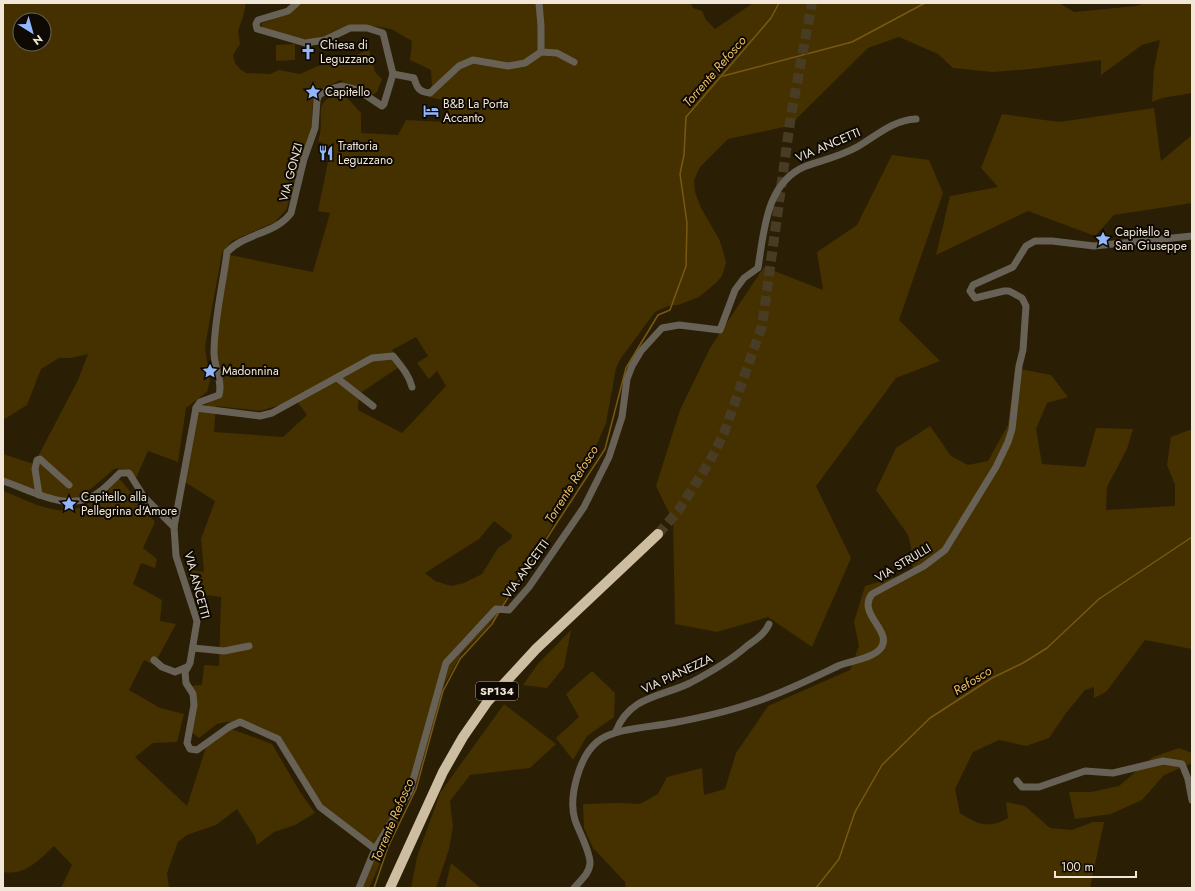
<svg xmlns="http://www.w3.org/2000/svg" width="1195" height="891" viewBox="0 0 1195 891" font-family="Jost,sans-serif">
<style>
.green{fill:#453000;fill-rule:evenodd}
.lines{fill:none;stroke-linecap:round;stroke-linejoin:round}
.stream{stroke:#785912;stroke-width:1.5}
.highway-tunnel{stroke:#483c25;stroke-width:10;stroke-dasharray:10 5;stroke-linecap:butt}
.minor{stroke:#686156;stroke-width:7}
.highway{stroke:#cdbea1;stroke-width:10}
.labels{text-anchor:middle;stroke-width:4;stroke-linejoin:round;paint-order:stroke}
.shield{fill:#0e0902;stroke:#aca498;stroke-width:1}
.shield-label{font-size:11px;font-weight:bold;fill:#f0e7d9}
.poi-label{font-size:12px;fill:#f0e7d9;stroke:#0e0902;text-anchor:start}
.street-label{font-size:12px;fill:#f0e7d9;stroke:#0e0902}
.water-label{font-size:13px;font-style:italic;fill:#ecbe62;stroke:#0e0902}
</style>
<rect width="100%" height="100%" fill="#2a1e05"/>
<!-- green -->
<g class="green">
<path d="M 3,3 L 246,3 L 243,17 L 238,31 L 240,44 L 233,55 L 235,63 L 240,69 L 246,73 L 270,74 L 279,70 L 300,74 L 318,66 L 342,62 L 369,49 L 375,72 L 382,79 L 377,92 L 370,96 L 340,80 L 329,86 L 313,100 L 311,137 L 286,210 L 275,222 L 232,241 L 222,253 L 205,347 L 210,381 L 207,392 L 186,408 L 178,462 L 148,451 L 136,478 C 131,469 124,468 114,469 L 85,494 L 79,497 L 63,501 L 3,480 L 3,454 L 34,464 L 78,380 L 88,354 L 71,358 L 59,358 L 41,369 L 27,405 L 3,420 ZM 20,20 L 44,20 L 44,44 L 20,44 Z"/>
<path d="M 299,3 L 691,3 L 693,8 L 702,11 L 706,20 L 715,29 L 753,3 L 1059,3 L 1074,12 L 1136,6 L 1146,3 L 1192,3 L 1192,93 L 1162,98 L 1152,102 L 1154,68 L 1160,40 L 1142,45 L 1101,75 L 1101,60 L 1031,69 L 992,72 L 953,68 L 938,54 L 899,37 L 868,48 L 789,126 L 728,139 L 700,167 L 694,180 L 695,192 L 701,208 L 719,239 L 723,251 L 726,263 L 722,276 L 716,283 L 699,297 L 678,305 L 668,306 L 655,312 L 621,358 L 616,368 L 606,423 L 594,451 L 576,478 L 549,532 L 535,550 L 511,587 L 501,609 L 486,629 L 462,653 L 445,683 L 418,778 L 369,888 L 360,888 L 375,851 L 328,813 L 281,742 L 235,722 L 226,722 L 217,724 L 199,738 L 191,732 L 190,686 L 202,685 L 204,665 L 219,666 L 221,597 L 194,593 L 186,569 L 204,572 L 201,539 L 215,501 L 185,482 L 197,410 L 218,397 L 213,346 L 230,255 L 313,272 L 330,213 L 318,211 L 331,147 L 318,141 C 327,117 308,99 344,94 L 361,113 L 361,133 L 398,135 L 406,120 L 444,122 L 448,101 L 428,97 L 432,85 L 431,70 L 410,60 L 412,41 L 391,29 L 373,26 L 368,28 L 357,26 L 321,40 L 301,39 L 264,30 L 261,24 L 290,12 ZM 416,337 L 428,356 L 417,363 L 429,379 L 437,371 L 446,386 L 402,433 L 358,410 L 359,394 L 402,365 L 392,350 ZM 296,400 L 307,415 L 283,437 L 214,432 L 216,406 L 260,411 ZM 494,521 L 512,535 L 511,539 L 498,548 L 482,574 L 464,583 L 451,586 L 435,581 L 425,573 L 479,539 Z"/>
<path d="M 295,44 L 295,60 L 276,61 L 276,45 Z"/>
<path d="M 1154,108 L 1161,161 L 1192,135 L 1192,203 L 1114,215 L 1095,236 L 1028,211 L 936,255 L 950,196 L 998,187 L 981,168 L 1002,114 L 1059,122 Z"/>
<path d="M 892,155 L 929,160 L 943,193 L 899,320 L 940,361 L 896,378 L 816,486 L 851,558 L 812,647 L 768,617 L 717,632 L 675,624 L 673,521 L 656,486 L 680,410 L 710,348 L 764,267 L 823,290 L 817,252 L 857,225 Z"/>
<path d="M 1015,368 L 1051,375 L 1068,397 L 1047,403 L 1036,429 L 1042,464 L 1085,467 L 1096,428 L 1133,429 L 1127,449 L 1107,487 L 1106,510 L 1175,506 L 1175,485 L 1167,465 L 1171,437 L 1192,429 L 1192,649 L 1145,640 L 1106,692 L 1094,698 L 1094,687 L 1085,690 L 1066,713 L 1049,738 L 1026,746 L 999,740 L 973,752 L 955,789 L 960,813 C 978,825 989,829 1008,818 L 1006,802 L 1025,806 L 1050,828 L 1072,830 L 1093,822 L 1104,822 L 1090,888 L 626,888 L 625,882 L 593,848 L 584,828 L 583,804 L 619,803 L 640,804 L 658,794 L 667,777 L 702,768 L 704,795 L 725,789 L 736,753 L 768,706 L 850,670 L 859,646 L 854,622 L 865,586 L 913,572 L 911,547 L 908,535 L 876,490 L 896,448 L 930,426 L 951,456 L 968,465 L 988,461 L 1008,425 Z"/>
<path d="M 119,478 L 155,522 L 143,548 L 157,559 L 155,568 L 141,563 L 133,584 L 162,600 L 160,621 L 176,624 L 154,665 L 144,660 L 129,690 L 160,708 L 184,714 L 177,742 L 153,743 L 135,757 L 187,806 L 208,741 L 227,730 L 234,730 L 272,744 L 300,792 L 315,813 L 295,825 L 274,832 L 257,845 L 255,837 L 237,809 L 216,825 L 187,835 L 178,842 L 167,873 L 169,888 L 61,888 L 72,865 L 54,846 C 39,860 25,876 3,872 L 3,491 C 30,501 62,522 90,502 C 100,495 109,486 119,478 Z"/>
<path d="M 571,630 L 564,667 L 547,688 L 523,685 L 537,665 Z"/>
<path d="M 592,671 L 615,693 L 614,717 L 587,736 L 573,760 L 556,738 L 579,717 L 566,694 Z"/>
<path d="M 504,704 L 556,744 L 530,768 L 470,775 L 450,801 L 453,827 L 449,849 L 436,888 L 411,888 L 417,857 L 440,793 Z"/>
<path d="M 1179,748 L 1192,753 L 1192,763 L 1164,775 L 1142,800 L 1111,814 L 1075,819 L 1069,792 L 1091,792 L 1119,786 L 1153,757 Z"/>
<path d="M 451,863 L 481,888 L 445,888 Z"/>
</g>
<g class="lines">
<!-- stream -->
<g class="stream">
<path d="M 723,76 L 852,42 L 925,3"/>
<path d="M 502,607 L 605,449 L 626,368 L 658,315 L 670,310 L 686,266 L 687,223 L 680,174 L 684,155 L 686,117 L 771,18 L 779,3"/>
<path d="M 374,888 L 388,847 L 416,789 L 443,691 L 460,659 L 492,624 L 499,612"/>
<path d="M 816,888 L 839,859 L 855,812 L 882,765 L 930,718 L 992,678 L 1023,663 L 1047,648 L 1099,599 L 1192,537"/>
</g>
<!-- highway-tunnel -->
<path class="highway-tunnel" d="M 658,534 L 678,511 L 710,461 L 724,433 L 762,326 L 791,115 L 812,3"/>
<!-- minor -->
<g class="minor">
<path d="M 297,3 L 288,11 L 258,20 L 256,24 L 257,29 L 305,43 L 325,40 L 350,28 L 367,28 L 383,33 L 393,74 L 384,104 L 382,106 L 358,90 L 342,86 L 327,90 L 319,95 L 317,100 L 315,128 L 304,159 L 291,213 C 276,234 245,233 227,252 C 223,285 214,319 214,353 C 214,367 223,381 219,395 L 200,402 L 196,408 L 174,527 L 176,556 L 197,621 L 190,663 L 185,672 L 186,683 L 193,694 L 194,705 L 187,743 L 190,749 L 197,750 L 229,727 L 240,722 L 278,739 L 320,807 L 375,849"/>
<path d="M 541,52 L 557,53 L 574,62"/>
<path d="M 393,74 L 414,78 C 417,88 419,92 430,93 L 459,66 L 473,60 L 508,66 L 525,63 L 541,52 L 541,26 L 539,3"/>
<path d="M 337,378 L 373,406"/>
<path d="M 196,408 L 260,416 L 272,413 L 372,358 L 393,356 C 401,366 409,375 412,387"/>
<path d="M 3,481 C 34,491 71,516 102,490 C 108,485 114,479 120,473 L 129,473 L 144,497 L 174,527"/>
<path d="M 39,495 L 35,469 L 37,460 L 40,459 L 69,485"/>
<path d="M 193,648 L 224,651 L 249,646"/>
<path d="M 154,660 L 162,667 L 175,672 L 187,667"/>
<path d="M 616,731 C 630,696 661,697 690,683 C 711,672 730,661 747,646 C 755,640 765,634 769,624"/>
<path d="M 1017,781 L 1022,787 L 1039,787 L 1085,771 L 1113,773 L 1163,761 L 1182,764 L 1188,779 L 1192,800"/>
<path d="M 359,888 L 375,849 L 410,791 L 446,663 L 496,609 L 509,610 L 529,587 L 584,507 L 609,457 L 622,417 L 627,379 L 632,366 L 641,351 L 662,328 L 679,325 L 720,330 L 735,290 L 744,278 L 758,268 C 764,231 766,182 806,166 C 823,160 841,156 857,147 C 876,136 893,120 916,119"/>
<path d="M 574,888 C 580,881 590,873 590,863 C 590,851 579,832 575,820 C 568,798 579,757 597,742 C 613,728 651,727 672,723 C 699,718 730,711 755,702 C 783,693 811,679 838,666 C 850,661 871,659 880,649 C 895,632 856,614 872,594 L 924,566 L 945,550 L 996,467 L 1008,442 L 1012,429 L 1019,366 L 1023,350 L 1026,306 L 1022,298 L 1009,291 L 1004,291 L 975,298 L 970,291 L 973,285 L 1013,267 L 1026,246 L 1035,241 L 1052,241 L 1094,246 L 1192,236"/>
</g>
<!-- highway -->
<path class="highway" d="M 390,888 L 443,772 L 463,737 L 488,701 L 536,649 L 658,534"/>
</g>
<!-- icons -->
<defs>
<symbol id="church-bare" viewBox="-9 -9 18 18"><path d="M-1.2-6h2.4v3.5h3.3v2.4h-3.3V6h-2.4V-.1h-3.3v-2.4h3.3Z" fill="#92b7fd" stroke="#0e0902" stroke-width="2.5" paint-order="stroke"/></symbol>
<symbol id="sight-bare" viewBox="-9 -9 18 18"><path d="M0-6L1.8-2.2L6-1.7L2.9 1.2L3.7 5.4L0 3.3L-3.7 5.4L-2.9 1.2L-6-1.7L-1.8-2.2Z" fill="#92b7fd" stroke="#0e0902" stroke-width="2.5" paint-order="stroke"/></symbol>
<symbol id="hotel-bare" viewBox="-9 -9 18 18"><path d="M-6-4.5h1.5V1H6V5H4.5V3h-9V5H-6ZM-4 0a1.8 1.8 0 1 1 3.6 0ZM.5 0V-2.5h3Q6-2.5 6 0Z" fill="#92b7fd" stroke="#0e0902" stroke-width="2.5" paint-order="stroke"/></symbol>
<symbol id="restaurant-bare" viewBox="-9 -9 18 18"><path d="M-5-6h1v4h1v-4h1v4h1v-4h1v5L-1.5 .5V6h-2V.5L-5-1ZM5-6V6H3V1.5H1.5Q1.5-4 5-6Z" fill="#92b7fd" stroke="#0e0902" stroke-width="2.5" paint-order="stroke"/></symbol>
</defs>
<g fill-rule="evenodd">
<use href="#church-bare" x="297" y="41" width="22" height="22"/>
<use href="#sight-bare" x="302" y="81" width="22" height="22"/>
<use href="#hotel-bare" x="420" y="100" width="22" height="22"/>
<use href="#restaurant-bare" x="315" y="142" width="22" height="22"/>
<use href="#sight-bare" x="1092" y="228" width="22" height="22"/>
<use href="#sight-bare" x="199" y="360" width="22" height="22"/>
<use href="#sight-bare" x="58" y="493" width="22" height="22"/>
</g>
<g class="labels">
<!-- shield labels -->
<rect class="shield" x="476" y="682" width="42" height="18" rx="3"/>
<g class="shield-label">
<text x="497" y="695">SP134</text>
</g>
<!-- poi labels -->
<g class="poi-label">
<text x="320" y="49">Chiesa di<tspan x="320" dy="14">Leguzzano</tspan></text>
<text x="325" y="96">Capitello</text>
<text x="443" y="108">B&amp;B La Porta<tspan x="443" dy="14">Accanto</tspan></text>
<text x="338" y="150">Trattoria<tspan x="338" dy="14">Leguzzano</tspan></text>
<text x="1115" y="236">Capitello a<tspan x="1115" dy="14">San Giuseppe</tspan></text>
<text x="222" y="375">Madonnina</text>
<text x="81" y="501">Capitello alla<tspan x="81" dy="14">Pellegrina d'Amore</tspan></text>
</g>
<!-- street labels -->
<g class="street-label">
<text transform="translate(828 145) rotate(-23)" y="4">VIA ANCETTI</text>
<text transform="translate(291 172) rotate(-75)" y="4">VIA GONZI</text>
<text transform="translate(903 563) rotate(-31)" y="4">VIA STRULLI</text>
<text transform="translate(526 569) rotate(-54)" y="4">VIA ANCETTI</text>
<text transform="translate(197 585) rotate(75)" y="4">VIA ANCETTI</text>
<text transform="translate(677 674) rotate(-25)" y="4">VIA PIANEZZA</text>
</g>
<!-- water labels -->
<g class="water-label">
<text transform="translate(714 71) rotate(-49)" y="5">Torrente Refosco</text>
<text transform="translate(571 484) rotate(-58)" y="5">Torrente Refosco</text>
<text transform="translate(972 680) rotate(-32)" y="5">Refosco</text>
<text transform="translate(392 820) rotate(-67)" y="5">Torrente Refosco</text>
</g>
</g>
<!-- border -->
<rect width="1195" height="891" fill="none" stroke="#f0e7d9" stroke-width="8"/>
<!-- north arrow -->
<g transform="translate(32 32) rotate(143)"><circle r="19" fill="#0e0902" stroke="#686258"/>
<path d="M0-3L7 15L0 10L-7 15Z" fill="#92b7fd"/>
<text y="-6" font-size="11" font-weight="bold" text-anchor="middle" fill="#f0e7d9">N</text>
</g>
<!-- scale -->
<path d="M1055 871v6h81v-6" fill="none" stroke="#f0e7d9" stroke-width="2"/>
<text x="1061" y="871" font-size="12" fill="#f0e7d9" stroke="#0e0902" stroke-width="3" paint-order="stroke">100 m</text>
</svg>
